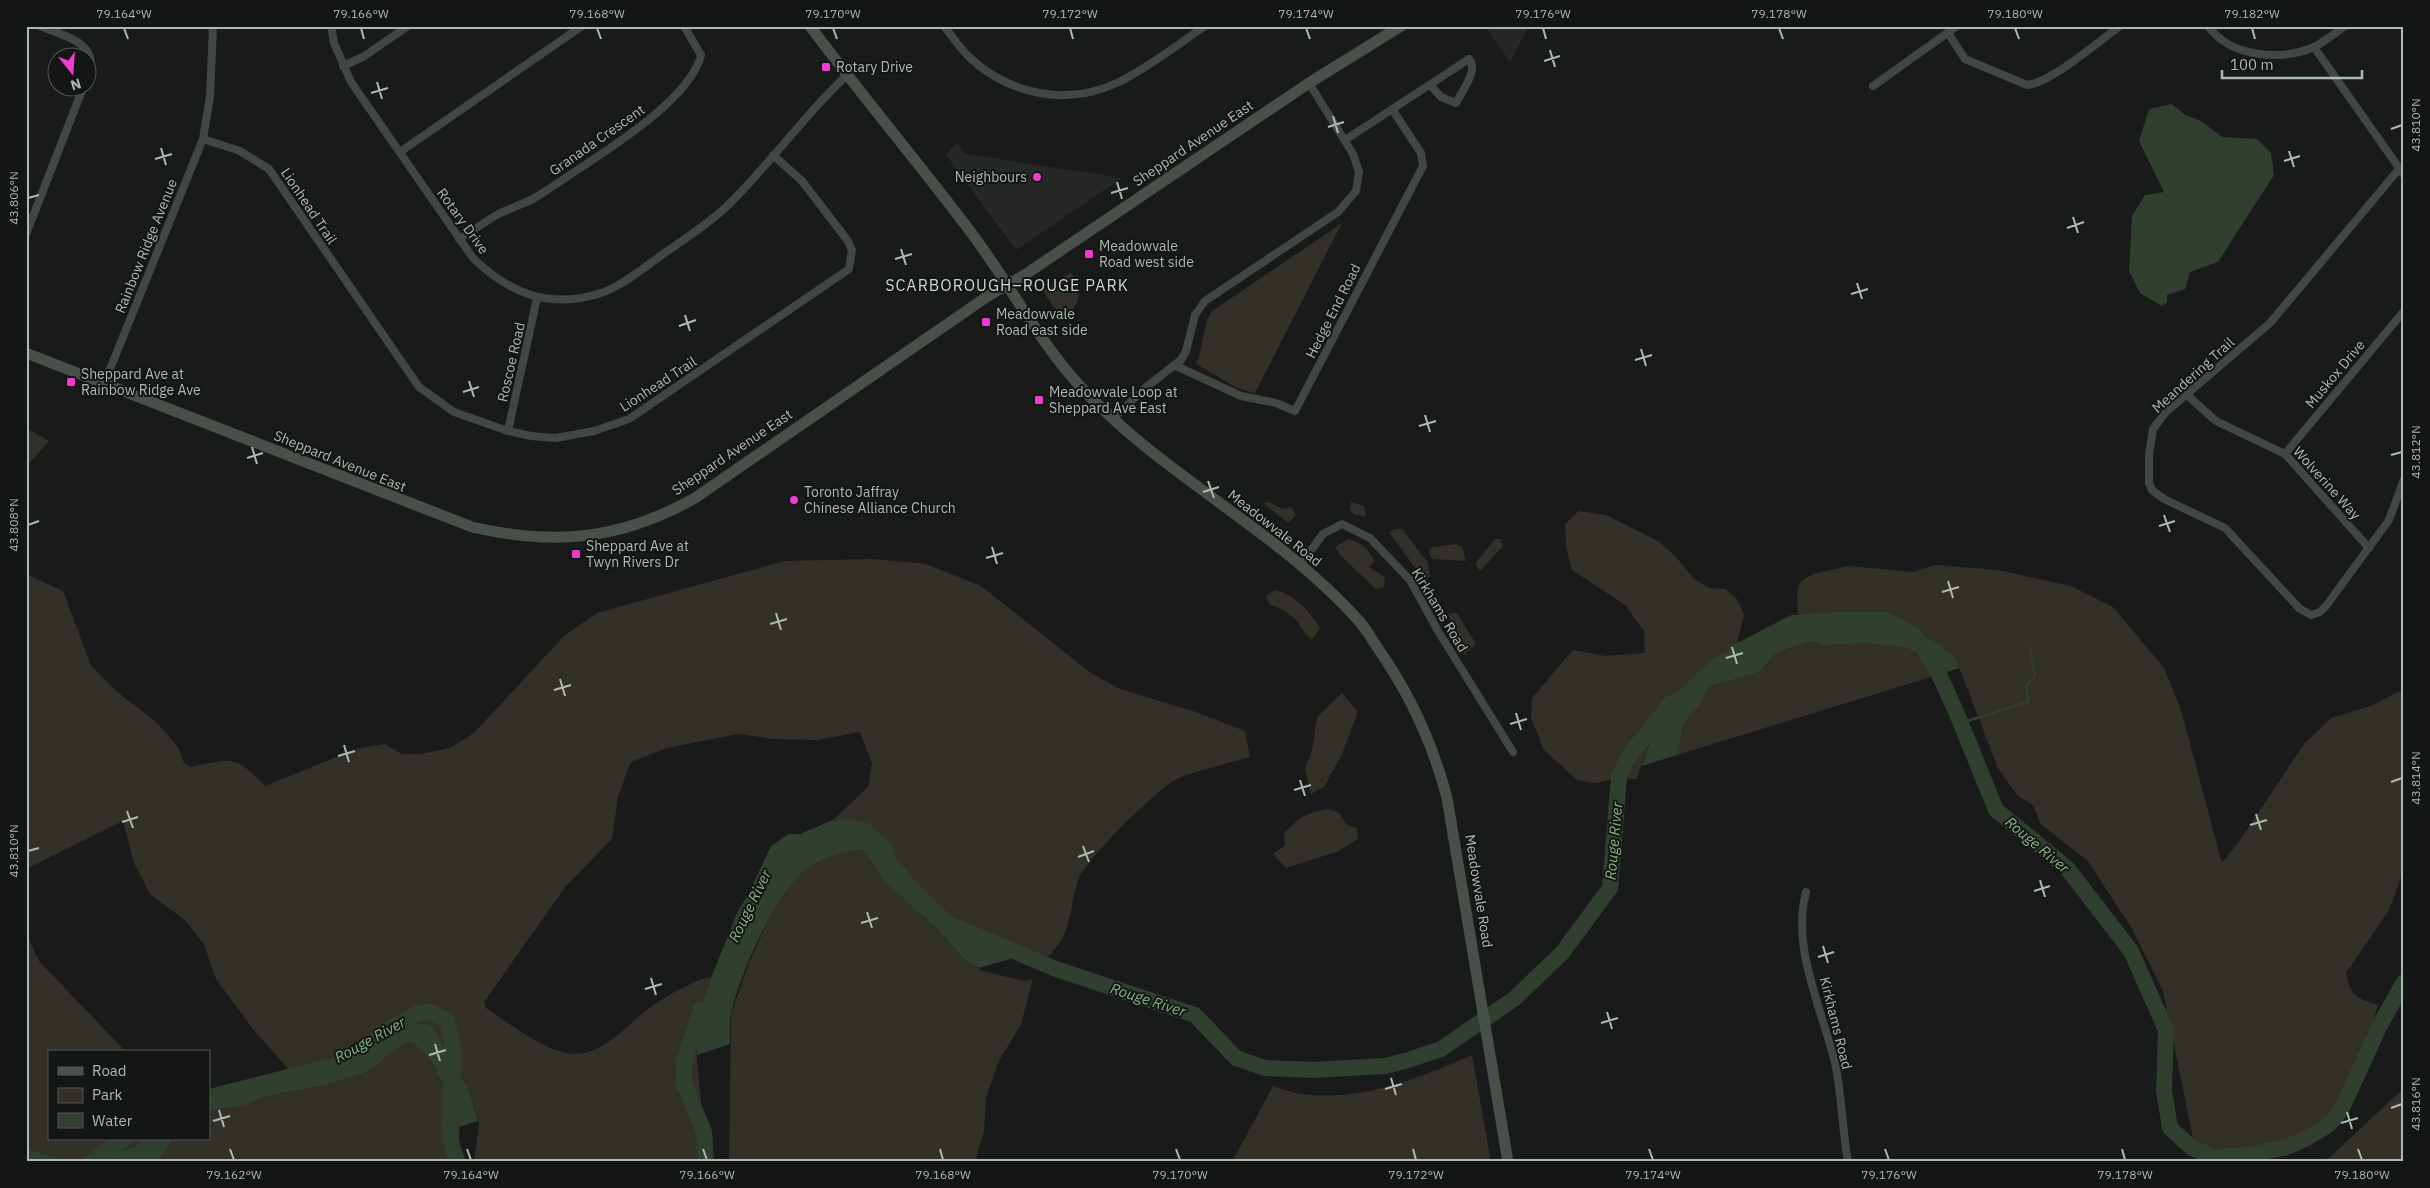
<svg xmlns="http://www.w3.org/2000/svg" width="2430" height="1188" viewBox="0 0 2430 1188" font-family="'IBM Plex Sans',sans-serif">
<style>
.built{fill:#252827}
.green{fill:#333029}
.water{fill:#303f2f}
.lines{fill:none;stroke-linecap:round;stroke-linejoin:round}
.stream{stroke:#303f2f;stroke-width:2.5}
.river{stroke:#303f2f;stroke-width:16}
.minor{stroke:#414743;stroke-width:8}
.secondary{stroke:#48504a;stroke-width:11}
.ticks{fill:none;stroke:#acbbaf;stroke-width:2}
.poi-dot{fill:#f03cd0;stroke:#141615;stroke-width:2}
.labels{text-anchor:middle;stroke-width:4;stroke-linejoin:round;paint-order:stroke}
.poi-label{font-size:14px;fill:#acbbaf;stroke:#141615;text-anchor:start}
.street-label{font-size:14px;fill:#acbbaf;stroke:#141615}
.water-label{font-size:15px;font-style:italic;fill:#84b584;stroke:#141615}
.quarter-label{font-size:16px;letter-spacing:1px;fill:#cdd7cf;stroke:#141615}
.neatline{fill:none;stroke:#acbbaf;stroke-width:2}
.ticks-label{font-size:12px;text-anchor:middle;fill:#acbbaf}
</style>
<rect width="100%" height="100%" fill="#191b1a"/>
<!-- built -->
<g class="built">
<path d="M 1485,26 L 1529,26 L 1510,62 Z"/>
<path d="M 957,142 L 965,154 L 1122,178 L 1016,250 L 946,155 Z"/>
</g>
<!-- green -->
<g class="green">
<path d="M 1342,223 L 1255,393 L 1237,388 L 1196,364 C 1204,347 1202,328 1211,312 Z"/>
<path d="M 1070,273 C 1086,284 1079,313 1061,318 L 1043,291 Z"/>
<path d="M 26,428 L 49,441 L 26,467 Z"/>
<path d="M 1269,502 L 1282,509 L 1291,507 L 1296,515 L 1288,523 L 1263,503 Z"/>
<path d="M 1351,502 L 1364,506 L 1366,516 L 1355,515 L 1350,510 Z"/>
<path d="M 1579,511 L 1606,515 L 1658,541 L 1676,557 L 1694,579 L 1709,588 L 1725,589 L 1737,599 L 1744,615 L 1736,647 L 1714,658 L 1658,717 L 1637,779 L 1618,778 L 1595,783 L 1577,780 L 1544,750 L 1531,718 L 1532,698 L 1573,650 L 1605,656 L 1645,653 L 1644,631 L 1625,605 L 1572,570 L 1566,546 L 1565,524 Z"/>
<path d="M 1396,529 L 1402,529 L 1428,563 L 1430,576 L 1425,581 L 1389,532 Z"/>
<path d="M 1349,539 C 1360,542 1372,551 1374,562 L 1369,567 L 1385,577 L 1384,587 L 1376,589 L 1340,555 L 1335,547 Z"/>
<path d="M 1495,539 L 1500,539 L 1503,546 L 1480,571 L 1476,565 L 1477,561 Z"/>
<path d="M 1456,544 L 1462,547 L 1466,561 L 1432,559 L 1429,552 L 1432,547 Z"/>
<path d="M 873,559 L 926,564 L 981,586 L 1091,673 L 1120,689 L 1193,711 L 1245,731 L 1250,757 C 1231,763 1189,772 1173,781 C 1155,792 1084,861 1078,880 C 1069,909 1072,934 1048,957 L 991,948 L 984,945 C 963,925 940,906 919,884 C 890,853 879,828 833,820 L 868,787 L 872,764 L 860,732 L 818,740 L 774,739 L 738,734 L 667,748 L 631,762 L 618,796 L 612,839 L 566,886 L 484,1002 L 486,1008 C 509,1023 545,1052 573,1054 C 603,1055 626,1026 647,1010 C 660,999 678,990 693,983 C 699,980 705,977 711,978 L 694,1027 L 703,1124 L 697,1162 L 474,1162 L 479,1123 L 470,1093 L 433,1026 L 397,1024 L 334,1057 L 289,1070 L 253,1029 L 216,979 L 204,945 L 187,922 L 150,894 L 134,863 L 123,821 L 26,869 L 26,574 L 63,591 L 91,666 L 116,691 L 157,723 L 178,747 L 184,763 L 190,767 C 232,759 233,753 265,786 L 356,749 L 384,744 L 402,754 L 421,754 L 450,748 L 474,733 L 564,636 L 597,613 L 785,561 Z"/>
<path d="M 1935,565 L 1998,570 L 2071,586 L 2113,607 L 2164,668 L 2181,710 L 2222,863 L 2240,840 L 2304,744 L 2331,718 L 2373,705 L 2404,689 L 2404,869 L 2389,910 L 2346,973 C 2350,996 2358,999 2378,1005 L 2352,1092 L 2342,1112 L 2309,1137 L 2282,1146 L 2218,1160 L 2209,1158 L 2193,1138 L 2163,991 L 2132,929 L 2088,861 L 2041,824 L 2033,805 L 2017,795 L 1998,768 L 1957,662 L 1807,619 L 1798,622 L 1797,591 L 1801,581 L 1813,574 L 1848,566 L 1913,572 Z"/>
<path d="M 1274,590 C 1295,594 1309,611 1320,628 L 1312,640 C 1304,634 1302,628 1297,621 C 1291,614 1279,607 1270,605 L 1266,596 Z"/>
<path d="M 1457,613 L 1476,644 L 1464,655 L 1448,614 Z"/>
<path d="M 1811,641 C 1837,648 1893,636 1914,652 C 1921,657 1927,669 1931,677 L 1677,755 L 1684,723 L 1697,708 L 1711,686 L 1760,672 L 1774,654 Z"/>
<path d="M 1342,693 L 1358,712 L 1342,754 L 1324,787 L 1311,794 L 1305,769 L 1312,751 L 1317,717 Z"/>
<path d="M 1329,809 L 1339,813 L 1347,825 L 1357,828 L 1358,839 L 1339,851 L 1286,868 L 1273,854 L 1285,845 L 1284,833 C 1298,819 1308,811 1329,809 Z"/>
<path d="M 860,849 L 867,854 L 885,882 L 938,930 L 966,961 L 983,971 L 1024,981 L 1033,979 L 1021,1024 L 999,1061 L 986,1097 L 984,1131 L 975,1162 L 729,1162 L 731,1014 L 749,963 L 771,914 L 790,884 L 806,869 L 832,854 Z"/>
<path d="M 26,934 L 39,961 L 126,1052 L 49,1052 L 49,1139 L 142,1139 L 135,1147 L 83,1162 L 64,1160 L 26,1148 Z"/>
<path d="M 412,1042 L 430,1059 L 450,1097 L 460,1125 L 457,1162 L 157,1162 L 160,1160 L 173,1139 L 209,1139 L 209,1111 L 246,1105 L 264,1097 L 326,1085 L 368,1072 L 403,1044 Z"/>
<path d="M 1472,1055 L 1491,1162 L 1232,1162 L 1273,1086 C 1282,1089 1292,1093 1302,1094 C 1361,1102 1420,1078 1472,1055 Z"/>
<path d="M 2404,1088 L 2404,1162 L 2305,1162 L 2329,1158 Z"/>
</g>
<!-- water -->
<g class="water">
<path d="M 2172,104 L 2185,115 L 2201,121 L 2222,137 L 2257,139 L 2271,153 L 2274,175 L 2218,262 L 2190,272 L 2185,289 L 2167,295 L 2167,302 L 2162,306 L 2140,293 L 2129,271 L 2132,216 L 2145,195 L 2164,192 L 2139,141 L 2149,109 Z"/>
<path d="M 1839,618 C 1874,624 1945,629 1960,668 L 1931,677 L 1916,653 L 1907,648 L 1866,643 L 1823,645 L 1811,641 L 1774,654 L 1760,672 L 1711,686 L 1697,708 L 1684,723 L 1677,755 L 1642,766 L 1658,717 L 1668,700 L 1714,658 L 1736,647 L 1767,639 L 1807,619 Z"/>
<path d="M 833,820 C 879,828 890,853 919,884 C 940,906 963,925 984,945 L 991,948 L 1027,954 L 979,968 L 966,961 L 938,930 L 885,882 L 867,854 L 860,849 C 840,853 824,857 807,869 C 776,891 739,976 731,1014 C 729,1023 730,1035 730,1044 L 697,1055 L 694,1027 L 711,978 L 737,913 L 748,895 L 771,846 L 788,834 L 800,834 Z"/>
<path d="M 397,1024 L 425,1024 L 433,1026 L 470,1093 L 478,1121 L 459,1127 L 450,1097 L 430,1059 L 412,1042 L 403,1044 L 368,1072 L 326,1085 L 264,1097 L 246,1105 L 209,1111 L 209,1089 L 334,1057 Z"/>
<path d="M 142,1139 L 173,1139 L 160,1160 L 157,1162 L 83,1162 L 135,1147 Z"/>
<path d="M 26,1148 L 64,1160 L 76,1162 L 26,1162 Z"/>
</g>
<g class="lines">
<!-- stream -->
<path class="stream" d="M 1961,723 L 2028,702 L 2026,686 L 2035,676 L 2030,647"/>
<!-- river -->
<g class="river">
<path d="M 1735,653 L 1793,623 L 1841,620 L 1886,620 L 1913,634 L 1933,661 L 1957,714 L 1996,810 L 2067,868 L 2131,951 L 2166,1030 L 2164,1090 L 2170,1128 L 2192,1148 L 2214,1157 L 2248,1155 L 2287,1147 L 2307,1138 L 2325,1127 L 2336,1117 L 2343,1106 L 2380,1025 L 2404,982"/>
<path d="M 841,827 L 866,831 L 886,850"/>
<path d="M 952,925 L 1056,969 L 1195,1015 L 1236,1058 L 1265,1068 L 1314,1070 L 1385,1066 L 1405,1061 L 1441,1049 L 1514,999 L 1562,953 L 1610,888 L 1619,777 L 1628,757 L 1671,703"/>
<path d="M 701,1009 L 684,1062 L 684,1083 L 704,1132 L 706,1162"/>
<path d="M 378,1035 L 418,1013 L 431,1012 L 447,1021 C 449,1031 453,1041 453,1051 C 455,1087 441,1128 458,1162"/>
<path d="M 91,1162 L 124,1139"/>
</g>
<!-- minor -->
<g class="minor">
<path d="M 40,26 C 65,37 101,42 88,77"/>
<path d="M 331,26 L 334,43 L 351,82 L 473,258 C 511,295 552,310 604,292 C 624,284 642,269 659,257 C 681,241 706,226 726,207 C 769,166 803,116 847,75"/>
<path d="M 944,26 C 952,36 959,47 968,56 C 1009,95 1067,107 1119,82 C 1149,67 1177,45 1205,26"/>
<path d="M 2208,26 C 2230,57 2279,61 2312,48 C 2323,43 2335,33 2345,26"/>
<path d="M 1948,33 L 1965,59 L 2027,85 C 2051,83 2099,41 2120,26"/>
<path d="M 2314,47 L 2404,175"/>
<path d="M 343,66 L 363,57 L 408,26"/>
<path d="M 1873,86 L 1957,26"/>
<path d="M 203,139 L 240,151 L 269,169 L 419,387 L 454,412 L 508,431 L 531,436 L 556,438 L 594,431 L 629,419 L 849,269 L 852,250 L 848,241 L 802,181 L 773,155"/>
<path d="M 1345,140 L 1469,59 C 1479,70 1462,91 1456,103 L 1441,97 L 1430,85"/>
<path d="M 400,152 L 582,26"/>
<path d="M 2399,169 L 2270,323 L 2166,412 L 2153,429 L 2149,454 L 2149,483 L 2152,490 L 2164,499 L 2225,528 L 2300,609 L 2311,615 L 2320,612 L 2326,606 L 2389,520 L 2404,479"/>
<path d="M 26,234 L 83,88"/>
<path d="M 459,239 L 498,214 L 531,200 L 546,191 C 588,161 689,105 701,55 L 684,26"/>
<path d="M 1174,365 L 1241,396 L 1276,403 L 1295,411 L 1423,166 L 1421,153 L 1392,109"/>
<path d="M 104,384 L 203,139 L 210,97 L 213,26"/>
<path d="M 2187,395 L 2216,421 L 2285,454 L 2369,548"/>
<path d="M 1113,419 L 1145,388 L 1181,360 L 1186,351 L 1195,315 L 1205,301 L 1338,212 L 1356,191 L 1359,172 L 1353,154 L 1309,83"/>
<path d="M 508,431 L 537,298"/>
<path d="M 2285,454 L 2404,311"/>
<path d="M 1300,565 L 1323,534 L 1342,524 L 1370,538 L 1410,580 L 1438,631 L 1513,752"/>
<path d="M 1806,892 C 1791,947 1822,1009 1835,1063 C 1842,1095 1842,1129 1848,1162"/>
</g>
<!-- secondary -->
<g class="secondary">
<path d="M 810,26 C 862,96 918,162 970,231 C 1008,281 1037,339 1079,385 C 1162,476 1277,529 1359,621 C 1367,630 1373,641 1379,650 C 1411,696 1433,744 1447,798 L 1508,1162"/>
<path d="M 26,353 L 472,527 C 554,546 621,540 695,498 L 988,296 L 1026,274 L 1309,83 L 1401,26"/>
</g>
</g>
<!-- ticks -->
<path class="ticks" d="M 124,28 L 128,39M 361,28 L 364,39M 597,28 L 601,39M 833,28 L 837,39M 1070,28 L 1073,39M 1306,28 L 1310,39M 1543,28 L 1546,39M 1779,28 L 1783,39M 2015,28 L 2019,39M 2252,28 L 2255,39M 1550,50 L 1555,67M 1544,61 L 1560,56M 377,82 L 382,99M 371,93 L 388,88M 1333,116 L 1338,133M 1328,127 L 1344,122M 2391,129 L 2402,125M 161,148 L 166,165M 2289,151 L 2294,167M 155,159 L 172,154M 2284,161 L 2300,156M 1117,182 L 1122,199M 1111,193 L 1128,188M 28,198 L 39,195M 2073,217 L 2078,233M 2067,228 L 2084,222M 901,249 L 906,265M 895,259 L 912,254M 1857,283 L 1862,299M 1851,294 L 1868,289M 685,315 L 690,331M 679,326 L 696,320M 1641,349 L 1646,366M 1635,360 L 1652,355M 469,381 L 474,397M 463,392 L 479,387M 1425,415 L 1430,432M 1419,426 L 1436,421M 252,447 L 257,464M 2391,455 L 2402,452M 247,458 L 263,453M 1208,481 L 1214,498M 1203,492 L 1219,487M 2164,515 L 2170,532M 28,525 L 39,521M 2159,526 L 2175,521M 992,547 L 997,564M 986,558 L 1003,553M 1948,581 L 1953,598M 1942,592 L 1959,587M 776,613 L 781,630M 770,624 L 787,619M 1732,647 L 1737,664M 1726,658 L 1743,653M 560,679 L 565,696M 554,690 L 571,685M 1516,713 L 1521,730M 1510,724 L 1527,719M 344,745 L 349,762M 338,756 L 355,751M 1300,780 L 1305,796M 2391,782 L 2402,778M 1294,790 L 1311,785M 127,811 L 133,828M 2256,814 L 2261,830M 122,822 L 138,817M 2250,825 L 2267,820M 1083,846 L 1089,862M 28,851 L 39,848M 1078,857 L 1094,851M 2040,880 L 2045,897M 2034,891 L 2050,886M 867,912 L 872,928M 861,923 L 878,918M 1823,946 L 1828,963M 1818,957 L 1834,952M 651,978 L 656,995M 645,989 L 662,984M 1607,1012 L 1612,1029M 1601,1023 L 1618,1018M 435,1044 L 440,1061M 429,1055 L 446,1050M 1391,1078 L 1396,1095M 1385,1089 L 1402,1084M 2391,1108 L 2402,1104M 219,1110 L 224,1127M 2347,1112 L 2352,1129M 213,1121 L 230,1116M 2341,1123 L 2358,1118M 230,1149 L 234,1160M 467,1149 L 471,1160M 703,1149 L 707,1160M 940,1149 L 943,1160M 1176,1149 L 1180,1160M 1413,1149 L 1416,1160M 1649,1149 L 1653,1160M 1885,1149 L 1889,1160M 2122,1149 L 2125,1160M 2358,1149 L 2362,1160"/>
<!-- markers -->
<g class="poi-dot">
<rect x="821" y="62" width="10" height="10" rx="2.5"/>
<circle cx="1037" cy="177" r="5"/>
<rect x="1084" y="249" width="10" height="10" rx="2.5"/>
<rect x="981" y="317" width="10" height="10" rx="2.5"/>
<rect x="66" y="377" width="10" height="10" rx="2.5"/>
<rect x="1034" y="395" width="10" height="10" rx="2.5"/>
<circle cx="794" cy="500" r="5"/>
<rect x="571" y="549" width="10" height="10" rx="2.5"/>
</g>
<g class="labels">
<!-- poi labels -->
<g class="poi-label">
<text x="836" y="72">Rotary Drive</text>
<text x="1027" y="182" text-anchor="end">Neighbours</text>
<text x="1099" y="251">Meadowvale<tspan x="1099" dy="16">Road west side</tspan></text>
<text x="996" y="319">Meadowvale<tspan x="996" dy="16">Road east side</tspan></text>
<text x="81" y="379">Sheppard Ave at<tspan x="81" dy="16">Rainbow Ridge Ave</tspan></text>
<text x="1049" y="397">Meadowvale Loop at<tspan x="1049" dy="16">Sheppard Ave East</tspan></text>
<text x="804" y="497">Toronto Jaffray<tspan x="804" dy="16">Chinese Alliance Church</tspan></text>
<text x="586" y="551">Sheppard Ave at<tspan x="586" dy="16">Twyn Rivers Dr</tspan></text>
</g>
<!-- street labels -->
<g class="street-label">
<text transform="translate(597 140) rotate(-35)" y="5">Granada Crescent</text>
<text transform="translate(1193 143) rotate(-34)" y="5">Sheppard Avenue East</text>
<text transform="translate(309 206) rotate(56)" y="5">Lionhead Trail</text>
<text transform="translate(463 221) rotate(54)" y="5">Rotary Drive</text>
<text transform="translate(146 246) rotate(-68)" y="5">Rainbow Ridge Avenue</text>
<text transform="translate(1333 311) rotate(-63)" y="5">Hedge End Road</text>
<text transform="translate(511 362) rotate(-77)" y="5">Roscoe Road</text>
<text transform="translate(2335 374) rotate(-50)" y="5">Muskox Drive</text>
<text transform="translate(2193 375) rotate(-42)" y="5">Meandering Trail</text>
<text transform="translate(658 384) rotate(-33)" y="5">Lionhead Trail</text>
<text transform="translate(732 452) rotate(-34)" y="5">Sheppard Avenue East</text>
<text transform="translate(340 461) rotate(22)" y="5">Sheppard Avenue East</text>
<text transform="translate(2327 483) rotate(48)" y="5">Wolverine Way</text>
<text transform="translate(1275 528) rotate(38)" y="5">Meadowvale Road</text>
<text transform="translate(1440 610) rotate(59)" y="5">Kirkhams Road</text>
<text transform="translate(1479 891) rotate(81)" y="5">Meadowvale Road</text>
<text transform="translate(1836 1023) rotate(76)" y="5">Kirkhams Road</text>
</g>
<!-- water labels -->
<g class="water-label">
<text transform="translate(1614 841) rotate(-85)" y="5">Rouge River</text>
<text transform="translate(2037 845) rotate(40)" y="5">Rouge River</text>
<text transform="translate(750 906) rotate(-64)" y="5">Rouge River</text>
<text transform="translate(1148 1000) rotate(18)" y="5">Rouge River</text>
<text transform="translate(370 1040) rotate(-29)" y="5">Rouge River</text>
</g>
<!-- quarter labels -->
<g class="quarter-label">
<text x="1007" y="291">SCARBOROUGH–ROUGE PARK</text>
</g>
</g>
<!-- border -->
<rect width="2430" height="1188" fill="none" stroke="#141615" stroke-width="55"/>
<!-- legend -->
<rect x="48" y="1050" width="162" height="90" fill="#141615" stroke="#515853"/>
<rect x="58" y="1067" width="25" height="8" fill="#48504a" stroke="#515853"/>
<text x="92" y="1076" font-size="15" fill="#acbbaf">Road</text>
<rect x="58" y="1088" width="25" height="15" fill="#333029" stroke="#515853"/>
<text x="92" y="1100" font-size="15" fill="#acbbaf">Park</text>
<rect x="58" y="1113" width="25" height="15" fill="#303f2f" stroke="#515853"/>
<text x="92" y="1126" font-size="15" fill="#acbbaf">Water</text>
<!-- north arrow -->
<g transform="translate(72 72) rotate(163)"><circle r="24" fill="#141615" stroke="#515853"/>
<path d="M0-4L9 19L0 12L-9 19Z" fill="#f03cd0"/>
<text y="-8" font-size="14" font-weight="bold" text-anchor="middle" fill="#acbbaf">N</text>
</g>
<!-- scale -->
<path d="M2222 70v8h140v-8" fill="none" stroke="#acbbaf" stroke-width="2.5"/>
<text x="2230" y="70" font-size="15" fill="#acbbaf" stroke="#141615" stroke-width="4" paint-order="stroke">100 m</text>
<rect x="28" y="28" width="2374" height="1132" class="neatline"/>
<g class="ticks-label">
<text x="124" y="18">79.164°W</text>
<text x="361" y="18">79.166°W</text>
<text x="597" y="18">79.168°W</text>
<text x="833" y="18">79.170°W</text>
<text x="1070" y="18">79.172°W</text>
<text x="1306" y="18">79.174°W</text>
<text x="1543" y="18">79.176°W</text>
<text x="1779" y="18">79.178°W</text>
<text x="2015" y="18">79.180°W</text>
<text x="2252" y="18">79.182°W</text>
<text transform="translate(2416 125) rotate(-90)" y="4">43.810°N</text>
<text transform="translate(14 198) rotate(-90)" y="4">43.806°N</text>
<text transform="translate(2416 452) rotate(-90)" y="4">43.812°N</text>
<text transform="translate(14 525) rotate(-90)" y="4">43.808°N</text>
<text transform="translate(2416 778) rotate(-90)" y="4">43.814°N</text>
<text transform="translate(14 851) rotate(-90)" y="4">43.810°N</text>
<text transform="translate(2416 1104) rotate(-90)" y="4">43.816°N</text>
<text x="234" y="1179">79.162°W</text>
<text x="471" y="1179">79.164°W</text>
<text x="707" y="1179">79.166°W</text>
<text x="943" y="1179">79.168°W</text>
<text x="1180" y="1179">79.170°W</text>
<text x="1416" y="1179">79.172°W</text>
<text x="1653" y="1179">79.174°W</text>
<text x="1889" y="1179">79.176°W</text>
<text x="2125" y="1179">79.178°W</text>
<text x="2362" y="1179">79.180°W</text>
</g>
</svg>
